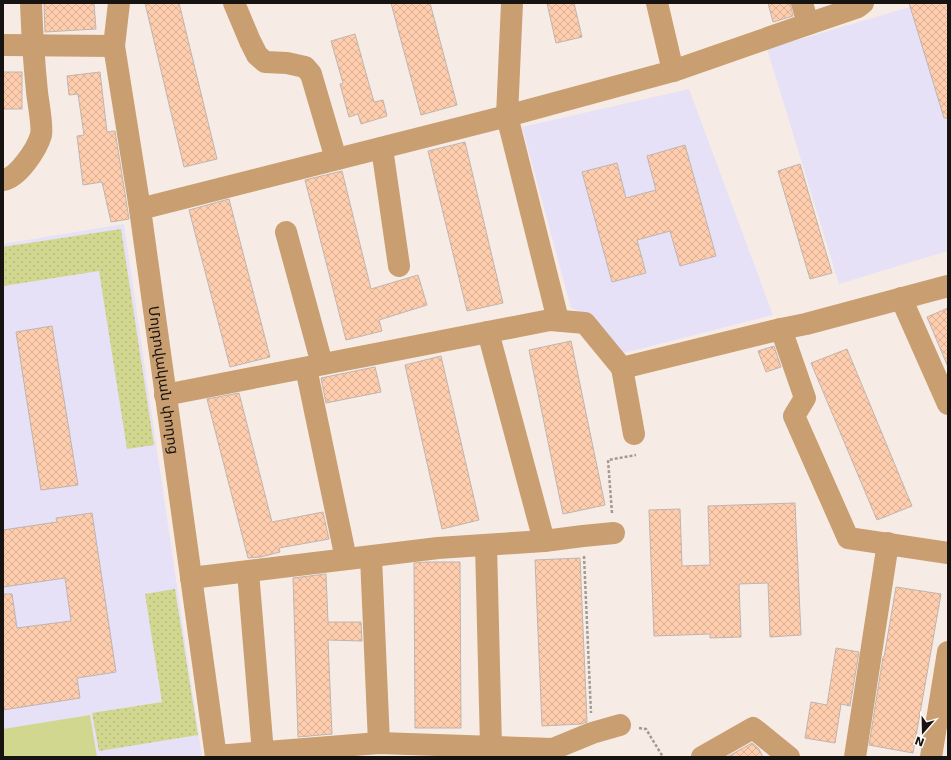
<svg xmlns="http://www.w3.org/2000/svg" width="951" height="760" viewBox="0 0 951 760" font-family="'DejaVu Sans','Noto Sans Armenian',sans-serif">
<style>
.education{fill:#e6e1f6}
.grass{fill:url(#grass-dots)}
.pitch{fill:#d2d78f}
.building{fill:url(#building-cross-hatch);stroke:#c0b5af}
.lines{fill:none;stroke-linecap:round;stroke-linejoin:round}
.path{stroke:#a39a95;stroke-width:2.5;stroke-dasharray:3 2;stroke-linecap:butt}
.minor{stroke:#c99e71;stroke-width:22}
.labels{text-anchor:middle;stroke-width:4;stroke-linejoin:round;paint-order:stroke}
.street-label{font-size:14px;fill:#171311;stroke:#fdfbfa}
</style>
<defs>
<pattern id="grass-dots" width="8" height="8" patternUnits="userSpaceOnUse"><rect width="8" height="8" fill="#d2d78f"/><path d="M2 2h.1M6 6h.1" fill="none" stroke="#b4b87a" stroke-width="1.8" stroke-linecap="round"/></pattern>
<pattern id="building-cross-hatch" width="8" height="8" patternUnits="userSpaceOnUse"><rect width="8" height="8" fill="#fecdae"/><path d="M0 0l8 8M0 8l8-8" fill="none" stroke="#d9af95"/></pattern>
</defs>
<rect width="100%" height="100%" fill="#f7ece5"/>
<!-- education -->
<g class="education">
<path d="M 923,3 L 948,3 L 948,251 L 839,284 L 767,49 Z"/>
<path d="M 689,89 L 773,315 L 624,353 L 590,315 L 571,308 L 522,127 Z"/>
<path d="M 124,224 L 202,757 L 3,757 L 3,244 Z"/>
</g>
<!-- grass -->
<g class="grass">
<path d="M 121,229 L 154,445 L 127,449 L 99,271 L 3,286 L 3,247 Z"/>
<path d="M 175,589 L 198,735 L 99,751 L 92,713 L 162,702 L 145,594 Z"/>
</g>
<!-- pitch -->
<path class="pitch" d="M 90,715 L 97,757 L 3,757 L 3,729 Z"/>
<!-- building -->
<g class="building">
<path d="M 44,3 L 94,3 L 96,29 L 45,32 Z"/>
<path d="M 145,3 L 179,3 L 217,159 L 184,167 Z"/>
<path d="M 391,3 L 430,3 L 457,105 L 421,115 Z"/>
<path d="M 547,3 L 574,3 L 582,37 L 556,43 Z"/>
<path d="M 768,3 L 790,3 L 793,16 L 773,22 Z"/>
<path d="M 909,3 L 948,3 L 948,118 L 944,118 Z"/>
<path d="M 355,34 L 374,102 L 383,100 L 387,116 L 361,124 L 358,114 L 349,117 L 340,84 L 343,83 L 331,41 Z"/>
<rect x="3" y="72" width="19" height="37"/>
<path d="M 100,72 L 107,132 L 115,131 L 129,219 L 111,222 L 102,182 L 83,185 L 77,136 L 84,135 L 78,94 L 69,95 L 67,76 Z"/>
<path d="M 465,142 L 503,303 L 467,311 L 428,151 Z"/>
<path d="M 685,145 L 716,256 L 680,266 L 670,231 L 637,240 L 646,273 L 612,282 L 582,172 L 617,163 L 626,198 L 656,190 L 647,156 Z"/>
<path d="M 800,164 L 832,273 L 810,279 L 778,171 Z"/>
<path d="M 342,171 L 371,289 L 418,275 L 427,305 L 379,320 L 382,331 L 346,340 L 305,180 Z"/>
<path d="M 229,199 L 270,357 L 230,367 L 189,210 Z"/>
<path d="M 948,308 L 948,367 L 927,317 Z"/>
<path d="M 52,326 L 78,485 L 41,490 L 16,332 Z"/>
<path d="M 571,341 L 605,505 L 563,514 L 529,350 Z"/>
<path d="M 774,346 L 781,367 L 766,372 L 758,351 Z"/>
<path d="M 847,349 L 912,506 L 877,520 L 811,363 Z"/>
<path d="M 441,356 L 479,520 L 442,529 L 405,365 Z"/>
<path d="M 375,367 L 381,392 L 326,403 L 321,378 Z"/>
<path d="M 239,393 L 272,522 L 323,512 L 329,539 L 279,548 L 280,552 L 261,557 L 248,558 L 207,399 Z"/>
<path d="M 795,503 L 801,635 L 770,637 L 768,583 L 739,584 L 741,637 L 710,638 L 710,634 L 654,636 L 649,510 L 680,509 L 682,566 L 710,565 L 708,506 Z"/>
<path d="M 92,513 L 116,672 L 77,678 L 80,698 L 3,710 L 3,594 L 12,594 L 17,628 L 71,621 L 65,578 L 3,587 L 3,530 L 57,522 L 56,518 Z"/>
<path d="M 580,558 L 587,722 L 581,724 L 542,726 L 535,560 Z"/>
<path d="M 426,562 L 460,562 L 461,728 L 415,728 L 414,563 Z"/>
<path d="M 326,574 L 328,622 L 361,622 L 362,641 L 328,640 L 332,734 L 298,737 L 293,578 Z"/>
<path d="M 896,587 L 941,594 L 913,753 L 869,745 L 883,657 L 884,657 Z"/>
<path d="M 836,648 L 859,652 L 850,706 L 841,704 L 835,743 L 805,738 L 811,702 L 827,705 Z"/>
<path d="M 752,743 L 759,749 L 763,757 L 727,757 Z"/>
</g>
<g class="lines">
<!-- path -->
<g class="path">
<path d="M 612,513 L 608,460 L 636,455"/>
<path d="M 584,556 L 591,713"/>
<path d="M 639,728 L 646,729 L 663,757"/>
</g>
<!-- minor -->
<g class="minor">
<path id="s1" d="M 119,3 L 114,46 L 140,209 L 216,757"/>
<path d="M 234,3 L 250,41 L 257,55 L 265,62 L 287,63 L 305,67 L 311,74 L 336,159"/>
<path d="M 512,3 L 507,116 L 558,320"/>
<path d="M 802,3 L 808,24"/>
<path d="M 3,45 L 114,46"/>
<path d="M 673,71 L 808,24 L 858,7 L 863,3"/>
<path d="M 382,148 L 399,266"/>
<path d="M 3,180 C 18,178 37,149 41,135 C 43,126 38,102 37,92 C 34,62 32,33 31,3"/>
<path d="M 140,209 L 507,116 L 673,71 L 657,3"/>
<path d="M 286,232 L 322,364"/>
<path d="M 901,298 L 948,404"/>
<path d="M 781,329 L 805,398 L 794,416 L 848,538 L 948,553"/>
<path d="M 488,332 L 544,541"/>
<path d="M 306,368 L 346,559"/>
<path d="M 622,368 L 634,434"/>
<path d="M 165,395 L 550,320 L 585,323 L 622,368 L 781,329 L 806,324 L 948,286"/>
<path d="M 486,545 L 491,746"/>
<path d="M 371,557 L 379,743"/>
<path d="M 248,572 L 263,753"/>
<path d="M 191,578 L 438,548 L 544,541 L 583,536 L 614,533"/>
<path d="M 216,756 L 379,743 L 553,749 L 592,733 L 620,725"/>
<path d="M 702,757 L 753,728 L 789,757"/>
<path d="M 855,757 L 888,543"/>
<path d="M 931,757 L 948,652"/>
</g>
</g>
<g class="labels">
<!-- street labels -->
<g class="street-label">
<text dy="5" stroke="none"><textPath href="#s1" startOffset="381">Մոլդովական փողոց</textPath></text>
</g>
</g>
<!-- border -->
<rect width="951" height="760" fill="none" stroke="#171311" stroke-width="8"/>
<!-- north arrow -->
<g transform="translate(923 732) rotate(200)" stroke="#fdfbfa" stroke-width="3" paint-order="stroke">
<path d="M0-3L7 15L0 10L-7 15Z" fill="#171311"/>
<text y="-6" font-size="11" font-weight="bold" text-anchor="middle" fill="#171311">N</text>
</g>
</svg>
